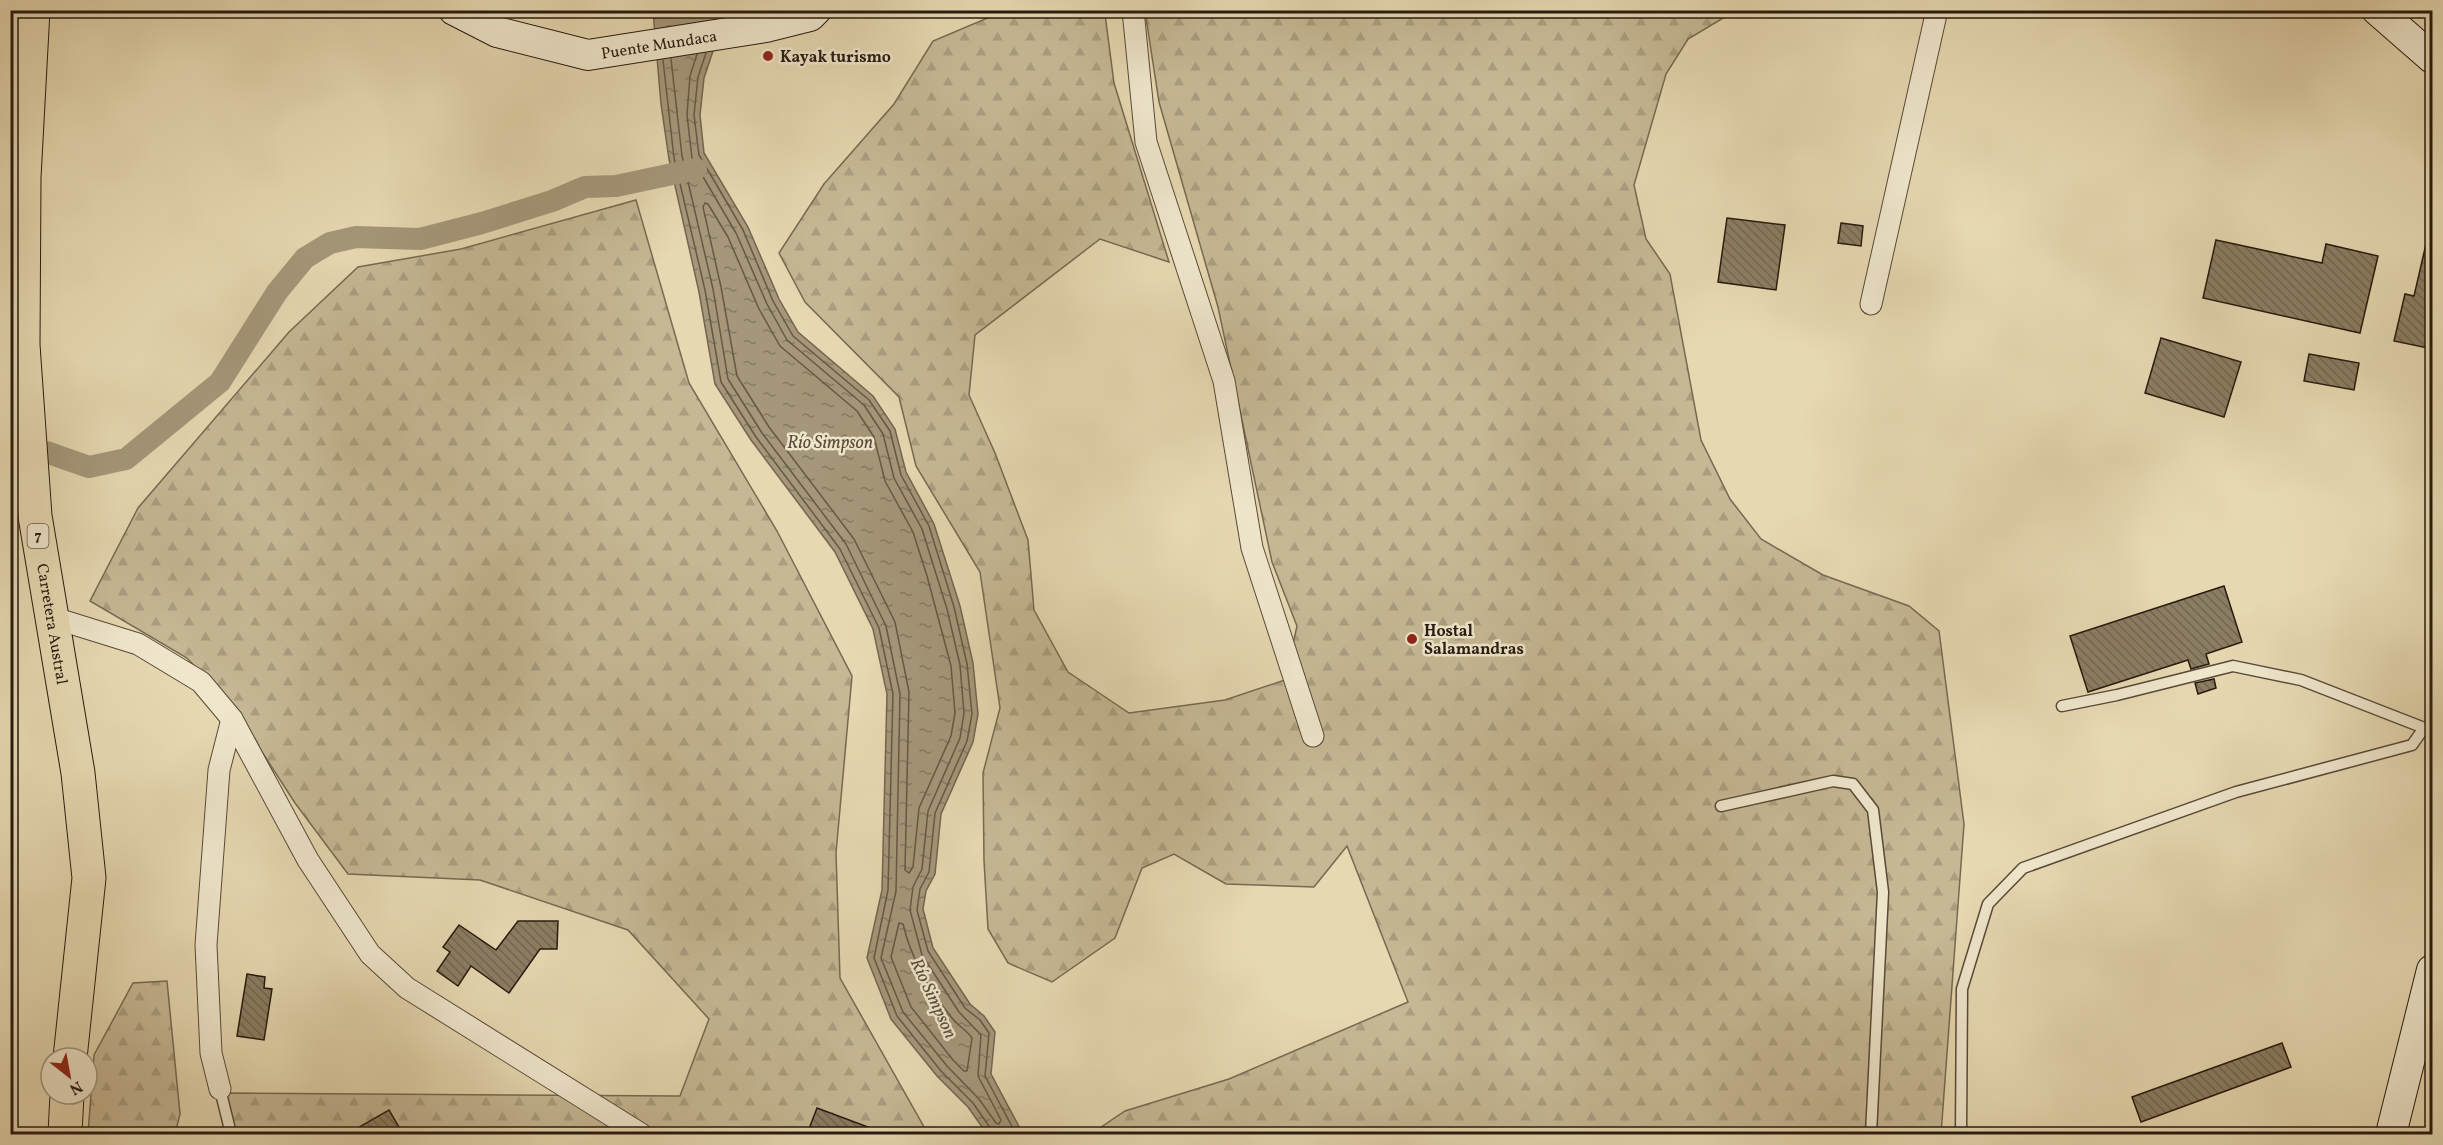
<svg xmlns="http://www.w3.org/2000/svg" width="2443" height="1145" viewBox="0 0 2443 1145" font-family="Vollkorn,serif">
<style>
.forest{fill:url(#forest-firs);stroke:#776952;stroke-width:1.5}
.water{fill:url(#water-ripples);stroke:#73654f;stroke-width:1.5}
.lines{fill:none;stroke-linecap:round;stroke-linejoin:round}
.shore{stroke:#665844;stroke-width:1.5}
.canal{stroke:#a5977a;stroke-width:22}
.building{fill:url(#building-back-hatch);stroke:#281a0f;stroke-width:1.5}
.lane-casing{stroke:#584a38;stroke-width:13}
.street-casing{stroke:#584a38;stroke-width:23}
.secondary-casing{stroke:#281a0f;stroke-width:32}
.highway-casing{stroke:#281a0f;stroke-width:35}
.lane{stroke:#efe6cc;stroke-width:10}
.street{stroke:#efe6cc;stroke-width:21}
.secondary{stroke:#efe6cc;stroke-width:30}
.highway{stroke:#e6d8b1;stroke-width:33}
.poi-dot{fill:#8f2418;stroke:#efe6cc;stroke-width:2}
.labels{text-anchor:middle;stroke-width:5;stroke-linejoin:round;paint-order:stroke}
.shield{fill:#efe6cc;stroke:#645748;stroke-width:1.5}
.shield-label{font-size:15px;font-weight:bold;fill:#281a0f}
.street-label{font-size:16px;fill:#281a0f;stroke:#efe6cc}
.poi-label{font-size:16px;font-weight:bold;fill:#281a0f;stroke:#efe6cc;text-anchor:start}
.water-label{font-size:18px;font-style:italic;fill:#5a4c3a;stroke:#efe6cc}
</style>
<defs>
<pattern id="forest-firs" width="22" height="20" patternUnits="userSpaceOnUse" patternTransform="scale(1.5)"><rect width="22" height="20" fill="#c6b895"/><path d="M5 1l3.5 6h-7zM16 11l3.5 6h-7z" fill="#aa9e7f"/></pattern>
<pattern id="water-ripples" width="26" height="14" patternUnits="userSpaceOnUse" patternTransform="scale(1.5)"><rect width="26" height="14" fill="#a5977a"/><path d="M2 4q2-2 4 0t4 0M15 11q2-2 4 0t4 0" fill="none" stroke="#867a62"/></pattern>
<pattern id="building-back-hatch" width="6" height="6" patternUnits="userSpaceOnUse" patternTransform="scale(1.5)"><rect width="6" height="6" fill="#8b7d63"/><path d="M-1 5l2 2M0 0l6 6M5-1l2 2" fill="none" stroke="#726650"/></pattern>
</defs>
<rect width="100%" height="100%" fill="#e6d8b1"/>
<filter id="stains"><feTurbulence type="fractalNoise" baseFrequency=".00333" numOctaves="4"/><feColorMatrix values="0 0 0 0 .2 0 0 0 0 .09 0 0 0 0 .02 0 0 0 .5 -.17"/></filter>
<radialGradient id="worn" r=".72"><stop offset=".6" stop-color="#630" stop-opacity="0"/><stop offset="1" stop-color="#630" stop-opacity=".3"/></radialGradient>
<!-- forest -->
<g class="forest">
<path d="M 1101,10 L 1105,14 L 1114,83 L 1169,262 L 1100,239 L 975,335 L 969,395 L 995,453 L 1028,540 L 1034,610 L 1068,672 L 1129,713 L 1225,700 L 1285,680 L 1297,626 L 1272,562 L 1218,307 L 1159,102 L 1145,11 L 1735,11 L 1688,39 L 1666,74 L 1634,185 L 1646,239 L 1670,274 L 1701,440 L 1730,499 L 1761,539 L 1823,575 L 1909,606 L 1939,631 L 1964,824 L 1941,1134 L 1091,1134 L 1125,1111 L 1229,1079 L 1408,1002 L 1347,846 L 1314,887 L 1226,884 L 1174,854 L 1142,868 L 1115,938 L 1052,982 L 1008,963 L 988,929 L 984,861 L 983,773 L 1000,708 L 980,572 L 916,466 L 899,397 L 805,302 L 779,253 L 824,184 L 894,104 L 933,41 L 1004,11 Z"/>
<path d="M 636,200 L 689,383 L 777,531 L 852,676 L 836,853 L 840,978 L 928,1134 L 235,1134 L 221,1093 L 680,1096 L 709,1019 L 628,930 L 480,880 L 348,874 L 295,803 L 233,707 L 187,658 L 90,601 L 138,508 L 289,332 L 358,267 L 461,249 Z"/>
<path d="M 167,981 L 180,1114 L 175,1134 L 88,1134 L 94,1055 L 133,983 Z"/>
</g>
<!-- water -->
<path class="water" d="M 723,10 L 714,48 L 704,78 L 700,115 L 704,153 L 748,227 L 779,299 L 798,332 L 873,396 L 895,429 L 906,472 L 934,524 L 960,606 L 973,663 L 978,714 L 973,742 L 941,814 L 935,874 L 926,891 L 923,909 L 933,948 L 970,1004 L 984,1016 L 995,1032 L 991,1074 L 1023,1134 L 987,1134 L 968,1107 L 937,1076 L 891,1019 L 867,958 L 882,890 L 887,694 L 873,629 L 835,552 L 751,440 L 715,384 L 699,292 L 669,159 L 661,104 L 653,11 Z"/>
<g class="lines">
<!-- shore -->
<g class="shore">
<path d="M 706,53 L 698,77 L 694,115 L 699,155 L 743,230 L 773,301 L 793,336 L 869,400 L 890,431 L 901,475 L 929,526 L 954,607 L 967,664 L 972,714 L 967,741 L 935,813 L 929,872 L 920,889 L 917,910 L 928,951 L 965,1008 L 980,1020 L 989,1033 L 985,1076 L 1016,1134"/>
<path d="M 671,59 L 682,156 L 713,289 L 728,379 L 762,433 L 846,544 L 886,626 L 900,694 L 896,891 L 881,958 L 903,1012 L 947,1066 L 979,1099 L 996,1123 L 999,1124 L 1001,1120 L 978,1076 L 981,1035 L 959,1012 L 922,955 L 910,910 L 913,887 L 922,869 L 928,811 L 960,738 L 964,713 L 960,665 L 947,609 L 922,529 L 894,478 L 883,434 L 864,405 L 787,340 L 767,304 L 736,233 L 692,158 L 687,115 L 690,76 L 697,54"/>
<path d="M 663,60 L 674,158 L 705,290 L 721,382 L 756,437 L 840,549 L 879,628 L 893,694 L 888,890 L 874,958 L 897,1016 L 941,1071 L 973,1103 L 991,1129 L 992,1134"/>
<path d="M 705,203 L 708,204 L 728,237 L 759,309 L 780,346 L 857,411 L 874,437 L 885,481 L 913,532 L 927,576 L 951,666 L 955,713 L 951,736 L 919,808 L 913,867 L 909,873 L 905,870 L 909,692 L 895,622 L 854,539 L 769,427 L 737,376 L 721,287 L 703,207 Z"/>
<path d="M 899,923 L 903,924 C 911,958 930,991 952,1018 C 958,1026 967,1030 972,1038 L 967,1071 L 964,1071 L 953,1060 L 911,1007 L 891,957 Z"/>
</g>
<!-- canal -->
<g class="canal">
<path d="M 46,452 L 89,467 L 126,459 L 220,382 L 277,292 L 305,258 L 330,243 L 356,237 L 420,239 L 482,223 L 552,201 L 585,187 L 616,186 L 696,169"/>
<path d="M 10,473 L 13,471"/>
</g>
</g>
<!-- building -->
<g class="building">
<path d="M 1727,218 L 1785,225 L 1776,290 L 1718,282 Z"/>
<path d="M 1841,223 L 1863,226 L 1861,246 L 1838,243 Z"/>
<path d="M 2216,240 L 2322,263 L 2326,244 L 2378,256 L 2360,333 L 2203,298 Z"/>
<path d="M 2426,244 L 2433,244 L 2433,349 L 2394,341 L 2405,294 L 2414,296 Z"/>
<path d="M 2161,338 L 2241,362 L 2224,417 L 2145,393 Z"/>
<path d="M 2309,354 L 2359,363 L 2354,390 L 2304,381 Z"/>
<path d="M 2224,586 L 2242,642 L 2206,654 L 2209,664 L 2191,669 L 2188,660 L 2088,692 L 2070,636 Z"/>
<path d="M 2214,679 L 2216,688 L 2198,694 L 2195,683 Z"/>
<path d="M 518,921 L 558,921 L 557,949 L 540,949 L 509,993 L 471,966 L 458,986 L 437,971 L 450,952 L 443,947 L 459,925 L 496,950 Z"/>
<path d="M 247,974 L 265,977 L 264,988 L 272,989 L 264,1040 L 237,1036 Z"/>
<path d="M 2282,1043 L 2291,1067 L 2141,1122 L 2132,1097 Z"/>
<path d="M 817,1108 L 884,1133 L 884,1134 L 807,1134 Z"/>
<path d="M 389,1110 L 403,1134 L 347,1134 Z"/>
</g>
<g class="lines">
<defs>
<g id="lane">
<path d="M 2062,706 L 2117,695 L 2233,666 L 2301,680 L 2432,731"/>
<path d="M 1721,806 L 1833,781 L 1853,784 L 1873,810 L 1883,892 L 1871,1134"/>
<path d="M 220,1089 L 231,1134"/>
<path d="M 1961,1134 L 1962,989 L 1988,904 L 2023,868 L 2236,792 L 2412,745 L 2424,728"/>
</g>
<g id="street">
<path d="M 1133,10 L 1146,142 L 1224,381 L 1252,548 L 1313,736"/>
<path d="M 1871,304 L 1937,10"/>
<path d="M 51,617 L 138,644 L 201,682 L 232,719 L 308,860 L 370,954 L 407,988 L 641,1134"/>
<path d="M 220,1089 L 211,1053 L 206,945 L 219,770 L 232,719"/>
</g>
<g id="secondary">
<path id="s1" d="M 454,10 L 497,32 L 588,55 L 766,27 L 810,16 L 816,10"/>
<path d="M 2377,10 L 2432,58"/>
<path d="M 2391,1134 L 2432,970"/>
</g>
<g id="highway">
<path id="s2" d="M 33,10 L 24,177 L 23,345 L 35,516 L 78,773 L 89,878 L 70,1058"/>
<path d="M 65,1134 L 67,1094"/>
</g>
</defs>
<!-- lane casing -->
<use href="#lane" class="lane-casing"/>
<!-- street casing -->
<use href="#street" class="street-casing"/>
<!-- secondary casing -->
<use href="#secondary" class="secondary-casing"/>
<!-- highway casing -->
<use href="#highway" class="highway-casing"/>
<!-- lane -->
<use href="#lane" class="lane"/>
<!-- street -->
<use href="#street" class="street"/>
<!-- secondary -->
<use href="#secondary" class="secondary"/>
<!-- highway -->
<use href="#highway" class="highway"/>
</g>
<!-- markers -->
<g class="poi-dot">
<circle cx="768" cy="56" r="6"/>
<circle cx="1412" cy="639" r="6"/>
</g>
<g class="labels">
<!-- shield labels -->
<rect class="shield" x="27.5" y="524" width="21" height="24" rx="4.5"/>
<g class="shield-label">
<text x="38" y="541">7</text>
</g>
<!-- street labels -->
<g class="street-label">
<text dy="6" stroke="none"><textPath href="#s1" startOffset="214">Puente Mundaca</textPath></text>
<text dy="6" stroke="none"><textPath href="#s2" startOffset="616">Carretera Austral</textPath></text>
</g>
<!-- poi labels -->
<g class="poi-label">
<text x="780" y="62">Kayak turismo</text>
<text x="1424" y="636">Hostal<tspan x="1424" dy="18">Salamandras</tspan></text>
</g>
<!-- water labels -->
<g class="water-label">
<text x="830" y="448">Río Simpson</text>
<text transform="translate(934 998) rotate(65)" y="6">Río Simpson</text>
</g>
</g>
<!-- margin -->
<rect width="2443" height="1145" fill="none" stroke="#e6d8b1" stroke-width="36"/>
<rect x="12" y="12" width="2419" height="1121" fill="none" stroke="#281a0f" stroke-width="3"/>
<rect x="18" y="18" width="2407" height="1109" fill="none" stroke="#281a0f" stroke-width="1.5"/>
<!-- north arrow -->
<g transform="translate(69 1076) rotate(149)"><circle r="28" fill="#efe6cc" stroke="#9f9480" stroke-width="1.5"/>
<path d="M0-4.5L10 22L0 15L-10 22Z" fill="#8f2418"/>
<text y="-9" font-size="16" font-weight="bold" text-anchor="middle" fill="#281a0f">N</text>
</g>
<rect width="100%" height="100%" filter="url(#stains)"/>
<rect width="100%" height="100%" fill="url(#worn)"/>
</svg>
